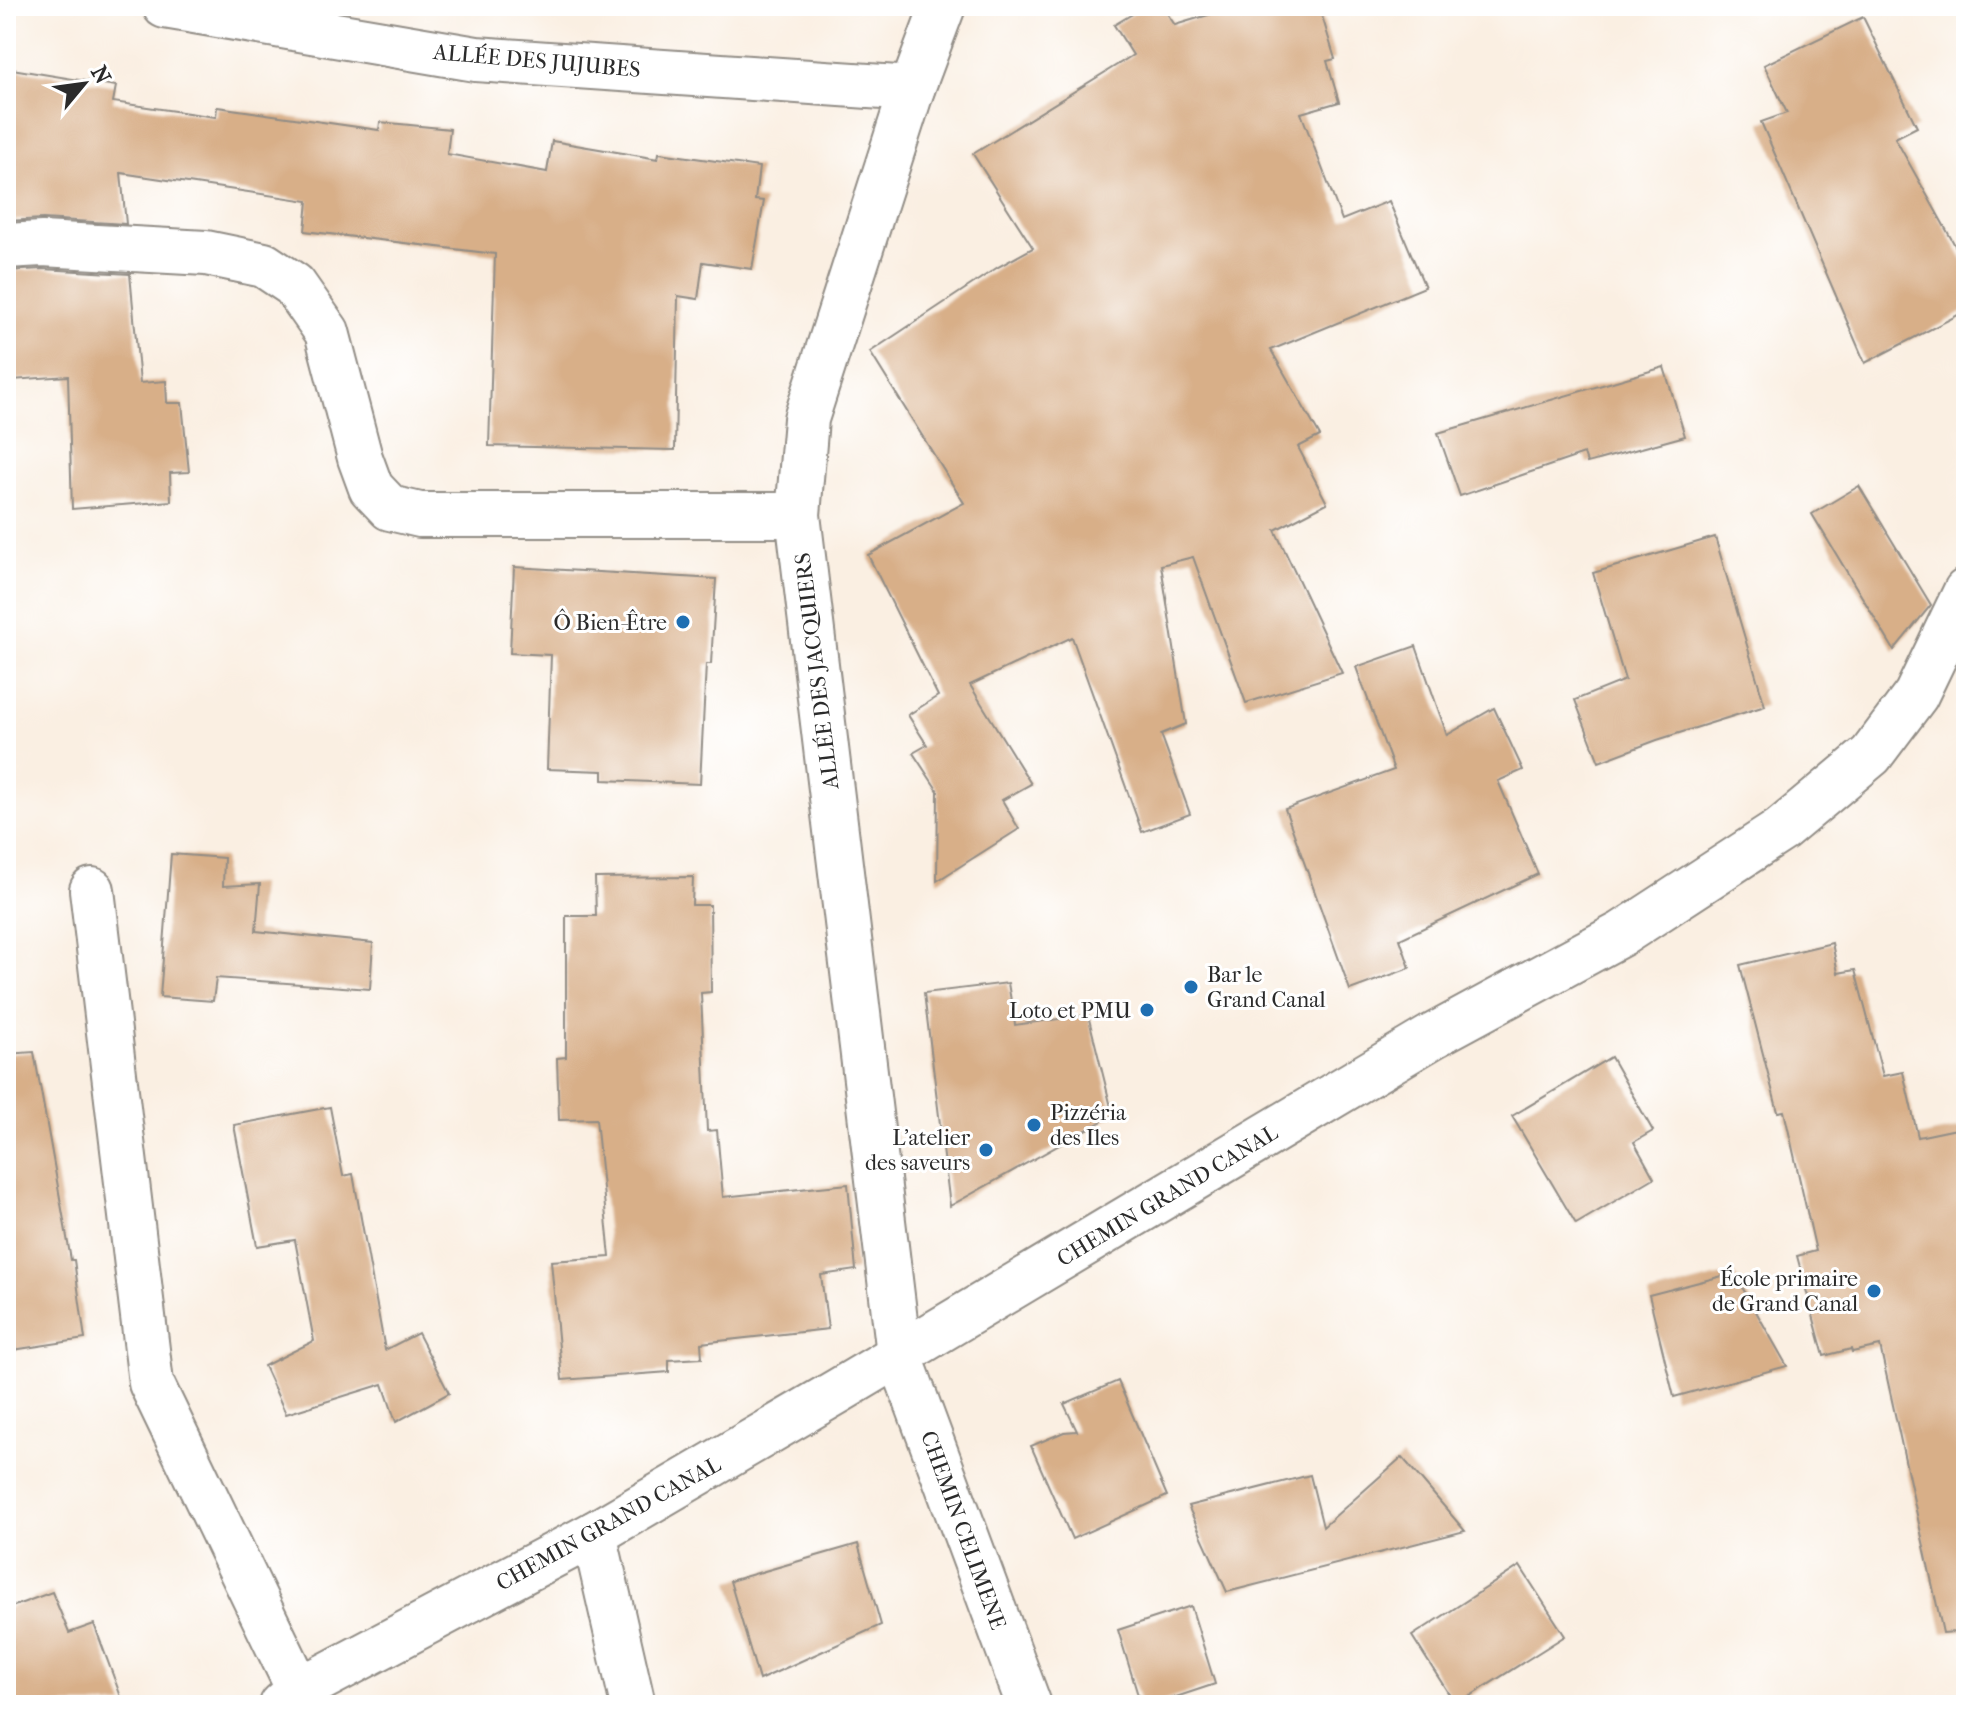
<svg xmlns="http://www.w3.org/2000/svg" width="1972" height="1711" viewBox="0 0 1972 1711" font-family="'IM FELL French Canon',serif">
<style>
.building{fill:#d8af88}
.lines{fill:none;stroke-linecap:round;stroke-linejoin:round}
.minor-casing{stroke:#928d86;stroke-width:48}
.minor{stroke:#fff;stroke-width:44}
.poi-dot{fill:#1f6fb2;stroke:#fff;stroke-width:3}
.labels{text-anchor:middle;stroke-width:6;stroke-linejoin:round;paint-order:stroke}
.street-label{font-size:22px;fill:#2b2b2b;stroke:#fff}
.poi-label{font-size:22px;fill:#2b2b2b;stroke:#fff;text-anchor:end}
</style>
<rect width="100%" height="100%" fill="#fff"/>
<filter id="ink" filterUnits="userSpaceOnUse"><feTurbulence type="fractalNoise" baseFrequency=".0125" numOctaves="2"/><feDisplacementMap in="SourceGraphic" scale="16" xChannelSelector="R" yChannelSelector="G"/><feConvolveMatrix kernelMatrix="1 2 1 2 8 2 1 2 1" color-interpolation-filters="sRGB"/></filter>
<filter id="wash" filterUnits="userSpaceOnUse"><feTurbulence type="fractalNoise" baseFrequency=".006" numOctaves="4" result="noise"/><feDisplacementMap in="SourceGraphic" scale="32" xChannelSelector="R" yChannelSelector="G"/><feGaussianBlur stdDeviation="1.8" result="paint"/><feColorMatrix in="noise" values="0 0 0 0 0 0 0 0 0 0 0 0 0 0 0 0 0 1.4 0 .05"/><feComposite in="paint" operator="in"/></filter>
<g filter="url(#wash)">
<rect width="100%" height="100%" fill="#faefe2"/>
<g id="blocks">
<!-- building -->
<g class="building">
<path d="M 1146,6 L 1162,6 L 1175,25 L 1238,6 L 1319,6 L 1335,59 L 1327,61 L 1339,102 L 1301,113 L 1342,220 L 1389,201 L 1425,287 L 1271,350 L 1320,436 L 1298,447 L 1327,503 L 1275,530 L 1342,673 L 1246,703 L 1193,557 L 1161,565 L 1186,724 L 1161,734 L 1190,814 L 1142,832 L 1072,637 L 970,685 L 1031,784 L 1002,800 L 1019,829 L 937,881 L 938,791 L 913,753 L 927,745 L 908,715 L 938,696 L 868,555 L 964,503 L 870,352 L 998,267 L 1033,248 L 973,154 L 1133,55 L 1114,25 Z"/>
<path d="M 1863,17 L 1917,127 L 1895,138 L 1966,265 L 1966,311 L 1865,363 L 1761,122 L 1787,113 L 1764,65 Z"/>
<path d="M 6,68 L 116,86 L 113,102 L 216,117 L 217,107 L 379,130 L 380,122 L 450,129 L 447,154 L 547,172 L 552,141 L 658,159 L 659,153 L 759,167 L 755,200 L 764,201 L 752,269 L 703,262 L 698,299 L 678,296 L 675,450 L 489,446 L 495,254 L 305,231 L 308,201 L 121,173 L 126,224 L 43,219 L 6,221 Z"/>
<path d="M 42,269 L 130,274 L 140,383 L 166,381 L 167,403 L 182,403 L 189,472 L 170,473 L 171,501 L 72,509 L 68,376 L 12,380 L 6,319 L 6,271 Z"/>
<path d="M 1664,367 L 1685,436 L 1587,463 L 1584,454 L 1460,496 L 1438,433 Z"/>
<path d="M 1859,486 L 1931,605 L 1894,650 L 1812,514 Z"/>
<path d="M 1715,537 L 1765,706 L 1657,740 L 1599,762 L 1575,700 L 1625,680 L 1593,573 Z"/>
<path d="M 514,567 L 716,579 L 711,664 L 706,664 L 700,784 L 603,780 L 603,771 L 547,769 L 551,655 L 510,653 Z"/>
<path d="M 1416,646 L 1447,735 L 1494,708 L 1523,770 L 1498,781 L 1538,874 L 1400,939 L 1410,968 L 1350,990 L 1285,809 L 1394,770 L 1356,667 Z"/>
<path d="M 171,854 L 224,858 L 223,886 L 260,884 L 256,931 L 373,943 L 370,989 L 216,978 L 213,1001 L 160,997 Z"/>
<path d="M 693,877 L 692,905 L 710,905 L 711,992 L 701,993 L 707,1131 L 717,1130 L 723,1197 L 848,1184 L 856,1270 L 821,1275 L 828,1329 L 701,1343 L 702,1358 L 669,1360 L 669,1372 L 562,1380 L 551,1261 L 610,1257 L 596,1119 L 559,1120 L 557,1058 L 566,1057 L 566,916 L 596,916 L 595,878 Z"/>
<path d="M 1832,943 L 1838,973 L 1855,970 L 1883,1076 L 1903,1072 L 1918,1137 L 1966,1127 L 1966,1631 L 1943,1633 L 1880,1346 L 1852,1352 L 1851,1349 L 1824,1356 L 1797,1256 L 1816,1251 L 1784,1111 L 1778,1112 L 1740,965 Z"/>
<path d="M 1008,983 L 1015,1025 L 1088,1015 L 1113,1115 L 950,1206 L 924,993 Z"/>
<path d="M 34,1052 L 71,1260 L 74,1260 L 85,1339 L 6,1351 L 6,1054 Z"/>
<path d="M 1611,1057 L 1653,1131 L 1634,1142 L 1654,1178 L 1576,1224 L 1512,1116 Z"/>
<path d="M 330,1107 L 343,1176 L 353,1174 L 385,1350 L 418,1333 L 449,1393 L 396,1422 L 383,1384 L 286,1414 L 264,1366 L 314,1341 L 295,1240 L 257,1246 L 234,1125 Z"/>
<path d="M 1734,1273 L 1787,1366 L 1674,1397 L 1649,1295 Z"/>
<path d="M 1118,1381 L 1167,1496 L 1072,1539 L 1031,1446 L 1064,1432 L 1077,1431 L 1064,1404 Z"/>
<path d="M 1402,1457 L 1465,1531 L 1227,1592 L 1188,1506 L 1310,1475 L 1323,1527 Z"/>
<path d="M 858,1544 L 881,1625 L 759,1680 L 730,1581 Z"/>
<path d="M 1520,1566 L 1565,1636 L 1456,1705 L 1412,1636 Z"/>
<path d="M 52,1592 L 69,1633 L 94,1624 L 124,1705 L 6,1705 L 6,1609 Z"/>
<path d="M 1191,1606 L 1215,1684 L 1152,1705 L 1141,1705 L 1118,1630 Z"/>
</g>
</g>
</g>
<g filter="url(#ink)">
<use href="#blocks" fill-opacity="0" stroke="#928d86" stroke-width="2"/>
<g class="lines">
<defs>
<g id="minor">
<path d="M 165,6 L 476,59 L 912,89"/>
<path d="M 943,6 L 912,89 L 806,419 L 798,515 L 899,1354 L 1029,1705"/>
<path d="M 6,246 L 42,244 L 206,253 L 264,265 L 294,285 L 327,332 L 360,458 L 371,488 L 390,508 L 420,515 L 798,515"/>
<path d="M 92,890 L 151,1383 L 299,1690"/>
<path d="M 594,1534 L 633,1705"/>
<path d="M 282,1705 L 299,1690 L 594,1534 L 840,1390 L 1433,1036 L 1623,933 L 1781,830 L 1871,755 L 1916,695 L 1966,591"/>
</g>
</defs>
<!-- minor casing -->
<use href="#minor" class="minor-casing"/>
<!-- minor -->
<use href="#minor" class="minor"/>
</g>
</g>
<!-- markers -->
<g class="poi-dot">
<circle cx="683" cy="622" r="8"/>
<circle cx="1191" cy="987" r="8"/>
<circle cx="1147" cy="1010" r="8"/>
<circle cx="1034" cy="1125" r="8"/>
<circle cx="986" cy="1150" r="8"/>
<circle cx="1874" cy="1291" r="8"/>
</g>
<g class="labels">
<!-- street labels -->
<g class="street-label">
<text transform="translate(537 60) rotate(5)" y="8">ALLÉE DES JUJUBES</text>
<text transform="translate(816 671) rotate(-97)" y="8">ALLÉE DES JACQUIERS</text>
<text transform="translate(1167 1195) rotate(-31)" y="8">CHEMIN GRAND CANAL</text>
<text transform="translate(608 1523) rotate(-29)" y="8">CHEMIN GRAND CANAL</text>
<text transform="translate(964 1530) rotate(70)" y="8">CHEMIN CELIMENE</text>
</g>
<!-- poi labels -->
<g class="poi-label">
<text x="667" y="630">Ô Bien-Être</text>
<text x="1207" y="982" text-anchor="start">Bar le<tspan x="1207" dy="25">Grand Canal</tspan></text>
<text x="1131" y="1018">Loto et PMU</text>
<text x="1050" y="1120" text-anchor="start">Pizzéria<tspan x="1050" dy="25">des Iles</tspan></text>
<text x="970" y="1145">L'atelier<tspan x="970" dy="25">des saveurs</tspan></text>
<text x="1858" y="1286">École primaire<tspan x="1858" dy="25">de Grand Canal</tspan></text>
</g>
</g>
<!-- margin -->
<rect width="1972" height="1711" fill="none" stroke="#fff" stroke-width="32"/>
<!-- north arrow -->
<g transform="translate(84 84) rotate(61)" stroke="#ffffff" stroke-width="6" paint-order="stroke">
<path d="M0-6L14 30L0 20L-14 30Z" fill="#2b2b2b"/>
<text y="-12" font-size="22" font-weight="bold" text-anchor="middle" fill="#2b2b2b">N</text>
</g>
</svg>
